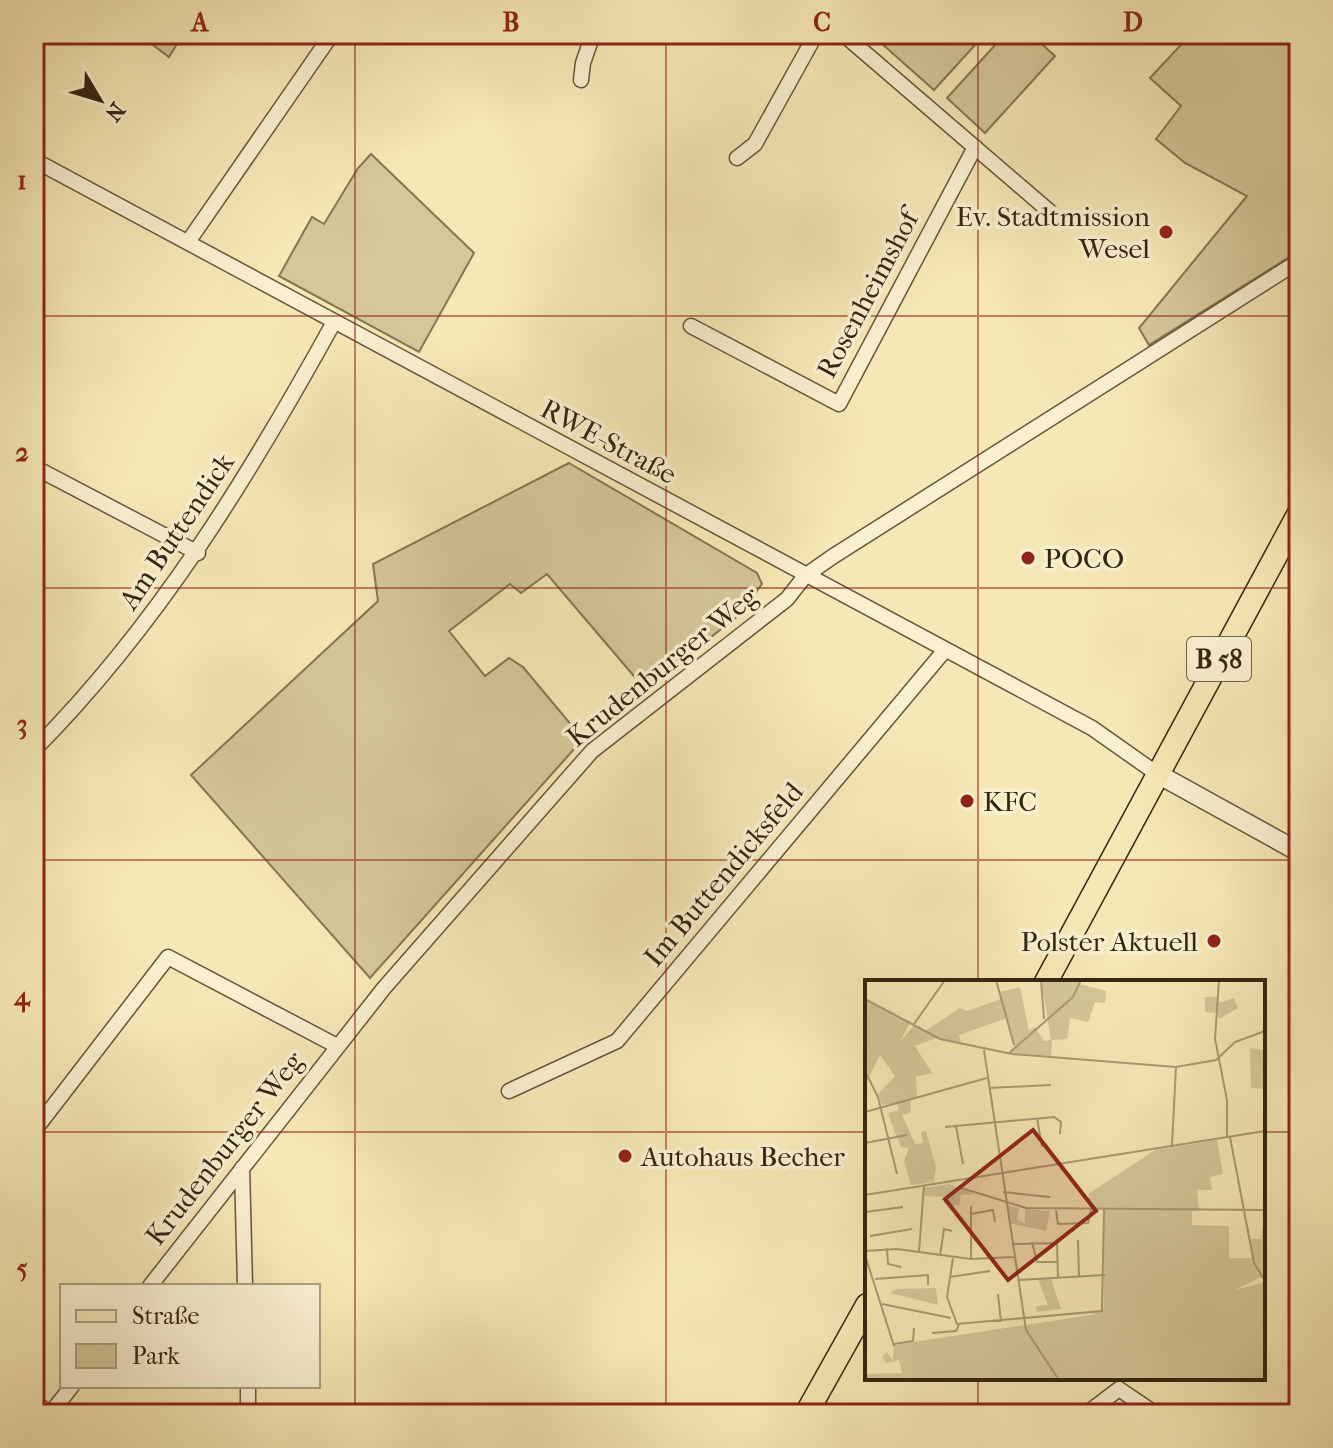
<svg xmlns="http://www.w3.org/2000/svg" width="1333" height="1448" viewBox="0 0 1333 1448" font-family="'IM FELL French Canon',serif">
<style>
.green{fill:#d5c79a;stroke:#857654;stroke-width:2}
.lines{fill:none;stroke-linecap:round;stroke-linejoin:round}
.minor-casing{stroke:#655639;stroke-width:17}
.tertiary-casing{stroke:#655639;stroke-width:21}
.primary-casing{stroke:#35250f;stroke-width:25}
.minor{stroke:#f9f0d0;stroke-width:14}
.tertiary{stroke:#f9f0d0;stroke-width:18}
.primary{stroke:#f6e8b6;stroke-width:22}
.grid{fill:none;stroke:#8f2418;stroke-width:2;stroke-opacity:0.55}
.poi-dot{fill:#8f2418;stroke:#f9f0d0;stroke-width:3}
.labels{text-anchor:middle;stroke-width:7;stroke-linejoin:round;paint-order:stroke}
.shield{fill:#f9f0d0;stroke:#706249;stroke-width:2}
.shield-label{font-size:26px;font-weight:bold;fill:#35250f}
.poi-label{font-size:28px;fill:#35250f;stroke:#f9f0d0;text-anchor:start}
.street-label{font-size:28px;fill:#35250f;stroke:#f9f0d0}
.inset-road{fill:none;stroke:#a99a73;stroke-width:2}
.view{fill:#8f2418;fill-opacity:0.15;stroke:#8f2418;stroke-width:4}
.inset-edge{fill:none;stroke:#35250f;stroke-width:4}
.neatline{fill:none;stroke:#8f2418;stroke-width:3}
.grid-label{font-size:26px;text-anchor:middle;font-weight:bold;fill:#8f2418}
</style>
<rect width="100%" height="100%" fill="#f6e8b6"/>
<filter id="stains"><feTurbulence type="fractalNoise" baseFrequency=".0025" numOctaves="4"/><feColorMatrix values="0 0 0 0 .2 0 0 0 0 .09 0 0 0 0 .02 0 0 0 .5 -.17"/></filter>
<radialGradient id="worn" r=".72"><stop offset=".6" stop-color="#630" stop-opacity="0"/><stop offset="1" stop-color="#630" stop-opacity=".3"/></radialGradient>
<!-- green -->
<g class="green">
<path d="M 138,34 L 183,34 L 169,57 Z"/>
<path d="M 889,34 L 985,34 L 934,90 L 881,43 Z"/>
<path d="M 1005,34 L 1031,34 L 1055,56 L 985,133 L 947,98 Z"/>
<path d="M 1191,34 L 1299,34 L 1299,251 L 1149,345 L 1139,328 L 1247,196 L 1185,163 L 1156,139 L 1181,106 L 1150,78 Z"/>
<path d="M 371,154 L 474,253 L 419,352 L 279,276 L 312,217 L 324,224 L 358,168 Z"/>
<path d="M 569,463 L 757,573 L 762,584 L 739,615 L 645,689 L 547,574 L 521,593 L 510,584 L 449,631 L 485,676 L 509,658 L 523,667 L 583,739 L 370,978 L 191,775 L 378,601 L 373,564 Z"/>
</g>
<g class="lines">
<defs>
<g id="minor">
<path d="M 843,34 L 1049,211"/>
<path d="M 581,80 L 583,63 L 593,34"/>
<path d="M 737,158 L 755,144 L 816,34"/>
<path d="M 34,160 L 1092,728 L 1156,773"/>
<path d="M 188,242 L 332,34"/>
<path d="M 691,326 L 839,404 L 975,147"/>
<path d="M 34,467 L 198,553"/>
<path d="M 34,750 C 159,624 249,476 334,322"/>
<path d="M 509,1091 L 617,1041 L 945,650"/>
<path d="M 34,1131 L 168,957 L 337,1046"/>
<path d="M 242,1168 L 245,1286"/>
<path d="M 150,1286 L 384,988 L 592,751 L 787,599 L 805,576 L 832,557 L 1299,261"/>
<path d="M 248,1386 L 248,1414"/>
<path d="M 34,1401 L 50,1414"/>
<path d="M 1090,1411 L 1119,1389 L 1156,1414"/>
<path d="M 50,1414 L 72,1386"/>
</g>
<path id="tertiary" d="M 1156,773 L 1299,852"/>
<g id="primary">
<path d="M 1046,982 L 1299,513"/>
<path d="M 806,1414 L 867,1305"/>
</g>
</defs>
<!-- minor casing -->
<use href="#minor" class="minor-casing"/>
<!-- tertiary casing -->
<use href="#tertiary" class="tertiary-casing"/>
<!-- primary casing -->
<use href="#primary" class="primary-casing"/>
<!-- minor -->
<use href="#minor" class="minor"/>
<!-- tertiary -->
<use href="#tertiary" class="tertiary"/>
<!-- primary -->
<use href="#primary" class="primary"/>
</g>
<!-- grid -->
<path class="grid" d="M 355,34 L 355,1414M 666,34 L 666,1414M 978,34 L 978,982M 34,316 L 1299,316M 34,588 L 1299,588M 34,860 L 1299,860M 34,1132 L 867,1132M 1263,1132 L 1299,1132M 978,1378 L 978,1414"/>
<!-- markers -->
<g class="poi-dot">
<circle cx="1166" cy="232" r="8"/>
<circle cx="1028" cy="558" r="8"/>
<circle cx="967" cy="801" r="8"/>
<circle cx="1214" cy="941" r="8"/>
<circle cx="625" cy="1156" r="8"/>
</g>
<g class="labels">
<!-- shield labels -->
<rect class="shield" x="1187" y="637" width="64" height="44" rx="6"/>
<g class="shield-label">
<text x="1219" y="668">B 58</text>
</g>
<!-- poi labels -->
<g class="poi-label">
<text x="1150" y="226" text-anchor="end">Ev. Stadtmission<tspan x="1150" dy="32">Wesel</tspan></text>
<text x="1044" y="568">POCO</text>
<text x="983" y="811">KFC</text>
<text x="1198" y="951" text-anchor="end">Polster Aktuell</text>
<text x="641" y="1166">Autohaus Becher</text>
</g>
<!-- street labels -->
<g class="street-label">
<text transform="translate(867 294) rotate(-62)" y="10">Rosenheimshof</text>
<text transform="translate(609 441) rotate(28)" y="10">RWE-Straße</text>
<text transform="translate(176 531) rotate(-56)" y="10">Am Buttendick</text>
<text transform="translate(662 666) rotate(-39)" y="10">Krudenburger Weg</text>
<text transform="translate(723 874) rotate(-50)" y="10">Im Buttendicksfeld</text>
<text transform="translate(224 1148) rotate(-52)" y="10">Krudenburger Weg</text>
</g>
</g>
<!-- overview -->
<g transform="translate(865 980)">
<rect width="400" height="400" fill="#f6e8b6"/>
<path d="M 176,0 L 215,0 L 214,4 L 241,11 L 240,23 L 230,22 L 223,42 L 205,38 L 202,59 L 187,60 L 186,76 L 144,73 L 150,65 L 142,38 L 94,55 L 96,62 L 71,58 L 50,66 L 67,93 L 51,97 L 52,118 L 45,120 L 46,132 L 37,135 L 50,164 L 58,163 L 56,152 L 61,151 L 71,187 L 69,202 L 46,205 L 39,181 L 44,168 L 36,167 L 25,140 L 23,133 L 34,130 L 32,123 L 17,125 L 13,114 L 30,96 L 15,75 L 0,105 L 0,20 L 45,43 L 34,63 L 49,45 L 60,51 L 95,28 L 102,31 L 136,19 L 135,12 L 155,7 L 164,51 L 170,47 L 179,61 L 186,60 ZM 340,17 L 354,17 L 354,23 L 369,18 L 373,28 L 354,39 L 353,33 L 340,32 ZM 385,68 L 400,70 L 400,109 L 386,108 ZM 352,160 L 358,194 L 345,197 L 347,210 L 332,210 L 334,230 L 327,231 L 327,245 L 364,246 L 364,278 L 388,278 L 384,259 L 396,259 L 400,231 L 400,295 L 370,310 L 400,302 L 400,400 L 0,400 L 0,394 L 37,393 L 34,380 L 21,383 L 17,377 L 22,372 L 28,381 L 29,365 L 226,335 L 239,328 L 239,230 L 226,229 L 223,214 L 290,170 ZM 84,204 L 110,214 L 96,215 L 94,226 L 79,224 L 79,217 L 60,216 L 59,208 ZM 143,226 L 154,228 L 152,239 L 160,243 L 160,229 L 185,231 L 181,251 L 144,243 ZM 173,299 L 186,299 L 196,329 L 172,332 L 171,326 L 183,325 ZM 71,308 L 73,325 L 25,313 L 32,309 Z" fill="#d5c79a"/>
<path class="inset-road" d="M 131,0 L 149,65M 176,0 L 179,39M 354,0 L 350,59 L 362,120 L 362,157M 0,19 L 75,59 L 147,74 L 311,87 L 351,80 L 370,62 L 400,51M 49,44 L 80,0M 119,70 L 161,350 L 194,400M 143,74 L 208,17 L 216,0M 0,91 L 13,117 L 32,194M 124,108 L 186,105M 0,132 L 122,98M 172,138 L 177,167M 91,146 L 98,184M 80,147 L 189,137 L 196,142 L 195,154M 365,157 L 389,283 L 400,301M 0,163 L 42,155M 307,165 L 311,87M 93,207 L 161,228 L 400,230M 138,212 L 185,217M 0,215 L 400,151M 191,230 L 193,244 L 223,243 L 226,230M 0,232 L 38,227M 106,234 L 128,230 L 130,242M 5,256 L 47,249M 213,260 L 214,296M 167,262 L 172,282 L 192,282M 147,264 L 192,263 L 193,297M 22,268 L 23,284 L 36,287M 0,271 L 32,269 L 106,279 L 149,277M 54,272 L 59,205M 0,275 L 29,366M 75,276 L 79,249 L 87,251M 88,278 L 82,317 L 92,344 L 237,331 L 239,230M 106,279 L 106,226M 85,297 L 125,291M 10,299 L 63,295 L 63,305M 153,300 L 240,295M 133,314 L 136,342M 17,324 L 86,338M 67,353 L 91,351 L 94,345M 29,364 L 48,361 L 49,348"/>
<path class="view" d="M 168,150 L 231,231 L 143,300 L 80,219 Z"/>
<rect width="400" height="400" class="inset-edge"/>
</g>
<!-- margin -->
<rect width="1333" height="1448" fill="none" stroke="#f6e8b6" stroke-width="88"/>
<!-- legend -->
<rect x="60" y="1284" width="260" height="104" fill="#f9f0d0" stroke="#ab9f83" stroke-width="2"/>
<rect x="76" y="1310" width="40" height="12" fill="#f6e8b6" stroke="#ab9f83" stroke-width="2"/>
<text x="132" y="1324" font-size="24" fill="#35250f">Straße</text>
<rect x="76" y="1344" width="40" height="24" fill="#d5c79a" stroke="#ab9f83" stroke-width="2"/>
<text x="132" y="1364" font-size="24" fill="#35250f">Park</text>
<!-- north arrow -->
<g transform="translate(100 100) rotate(128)" stroke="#f9f0d0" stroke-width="6" paint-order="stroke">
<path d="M0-6L14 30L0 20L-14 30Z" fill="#35250f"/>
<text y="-12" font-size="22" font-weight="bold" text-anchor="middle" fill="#35250f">N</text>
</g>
<rect x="44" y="44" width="1245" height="1360" class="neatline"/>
<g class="grid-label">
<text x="200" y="31">A</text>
<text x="511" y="31">B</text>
<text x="822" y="31">C</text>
<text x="1133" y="31">D</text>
<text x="22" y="189">1</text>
<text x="22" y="461">2</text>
<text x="22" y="733">3</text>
<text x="22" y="1005">4</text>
<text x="22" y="1277">5</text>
</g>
<rect width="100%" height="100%" filter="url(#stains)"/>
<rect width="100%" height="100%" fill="url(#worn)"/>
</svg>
